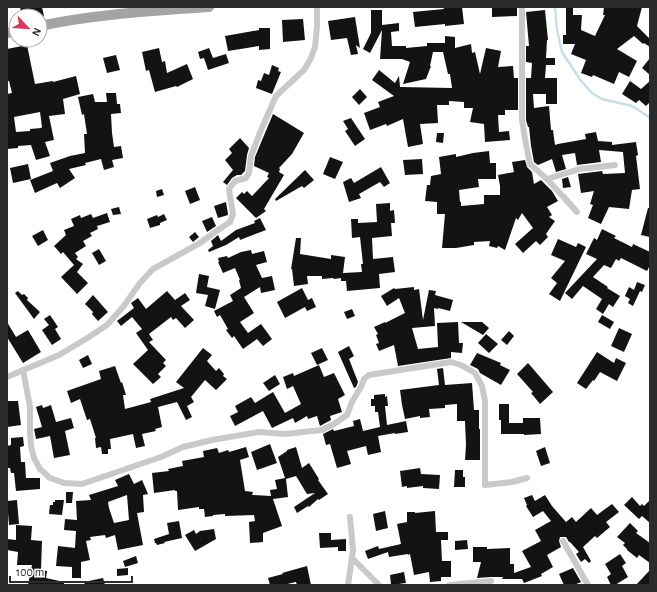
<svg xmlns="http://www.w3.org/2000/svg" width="657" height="592" viewBox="0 0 657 592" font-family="'Alegreya Sans',sans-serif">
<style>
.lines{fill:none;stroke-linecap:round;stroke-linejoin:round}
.stream{stroke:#c7dfe8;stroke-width:2.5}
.building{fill:#131313;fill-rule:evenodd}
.minor{stroke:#c9c9c9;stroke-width:6}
.primary{stroke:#a4a4a4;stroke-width:10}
</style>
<rect width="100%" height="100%" fill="#fff"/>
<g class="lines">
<!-- stream -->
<path class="stream" d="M 555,7 L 557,30 L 562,52 L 581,81 L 592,93 L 602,99 L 632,106 L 649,117 L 650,119"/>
</g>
<!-- building -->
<g class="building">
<path d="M 20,7 L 42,7 L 44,16 L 22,16 Z"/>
<path d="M 443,7 L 462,7 L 464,24 L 445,26 L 445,24 L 415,27 L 413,12 L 444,9 Z"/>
<path d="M 492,7 L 517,7 L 517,16 L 492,17 Z"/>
<path d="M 604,7 L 642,7 L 637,26 L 650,39 L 650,47 L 644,43 L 643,44 L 634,36 L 617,49 L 637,61 L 629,77 L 619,72 L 614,84 L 593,75 L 592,77 L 581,73 L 586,60 L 571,54 L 575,44 L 563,44 L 563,35 L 566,35 L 566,8 L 573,8 L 573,15 L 582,15 L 581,30 L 595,36 L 605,15 L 603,15 Z"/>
<path d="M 371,10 L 382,10 L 382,25 L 399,23 L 399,31 L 391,32 L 392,46 L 406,46 L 406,48 L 427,46 L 427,43 L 445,43 L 445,36 L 455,37 L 455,48 L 471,44 L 472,53 L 475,52 L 480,74 L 486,48 L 501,51 L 498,67 L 513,66 L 514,78 L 518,78 L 518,110 L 505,110 L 505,115 L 498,115 L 499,132 L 509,131 L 510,140 L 485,142 L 484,124 L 470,122 L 473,108 L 464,108 L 464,102 L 449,101 L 449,105 L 437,105 L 438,123 L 420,124 L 423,144 L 408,147 L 403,119 L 387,126 L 386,124 L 370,130 L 364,113 L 380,107 L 378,102 L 394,96 L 372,80 L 379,70 L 395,83 L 399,76 L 400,87 L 452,88 L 450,74 L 448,74 L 443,52 L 433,52 L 430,66 L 431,66 L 426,79 L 403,84 L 410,62 L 402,59 L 380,59 L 382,30 L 370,53 L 363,49 L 371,33 Z"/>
<path d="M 545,10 L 548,40 L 547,40 L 546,58 L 555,58 L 555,65 L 546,65 L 545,78 L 557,78 L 557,104 L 546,104 L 546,94 L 533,94 L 534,108 L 549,106 L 551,130 L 553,130 L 555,145 L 558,144 L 586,139 L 585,134 L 596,132 L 598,141 L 612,142 L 612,145 L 636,142 L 638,155 L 636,156 L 640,189 L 632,190 L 629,209 L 609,207 L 601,224 L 588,218 L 593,205 L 590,204 L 594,191 L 581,193 L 578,174 L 602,171 L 603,174 L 625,173 L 623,152 L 599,150 L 601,162 L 577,165 L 575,153 L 562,155 L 566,169 L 556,172 L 552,159 L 538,165 L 534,162 L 531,146 L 529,127 L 528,127 L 526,120 L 526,78 L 531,78 L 532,63 L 526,62 L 526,46 L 529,46 L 526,12 Z"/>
<path d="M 355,17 L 360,48 L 356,45 L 358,54 L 351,55 L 347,38 L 331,40 L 328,21 Z"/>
<path d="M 303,19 L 305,40 L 283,42 L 282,20 Z"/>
<path d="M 259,28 L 270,28 L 270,49 L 259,50 L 259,46 L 228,51 L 225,36 L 259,30 Z"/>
<path d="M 27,45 L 35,84 L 53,81 L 53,82 L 76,76 L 80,94 L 63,99 L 65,114 L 49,116 L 54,140 L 45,142 L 50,156 L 36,160 L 31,145 L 18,146 L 18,148 L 7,149 L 7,94 L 12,93 L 9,81 L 7,81 L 7,49 ZM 40,112 L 42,127 L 41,128 L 30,129 L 30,131 L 16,132 L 14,117 Z"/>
<path d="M 159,48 L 162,62 L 165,61 L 167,73 L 187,64 L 193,79 L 177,87 L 176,86 L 155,92 L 149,70 L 146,71 L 142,52 Z"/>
<path d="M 209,48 L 213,58 L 226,54 L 229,63 L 208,70 L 204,58 L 200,59 L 198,52 Z"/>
<path d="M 116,55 L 120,70 L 107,73 L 103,58 Z"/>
<path d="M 650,58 L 650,75 L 642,68 Z"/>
<path d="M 272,65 L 279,68 L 278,71 L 281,72 L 272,94 L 256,88 L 258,80 L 261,81 L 264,73 L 269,75 Z"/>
<path d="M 630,81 L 641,89 L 650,81 L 650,102 L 646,106 L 639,100 L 636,103 L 622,94 Z"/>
<path d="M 360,89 L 367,97 L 359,105 L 352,97 Z"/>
<path d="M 106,93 L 116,93 L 117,104 L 120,104 L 121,113 L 111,114 L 112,133 L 114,147 L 121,146 L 123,158 L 112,160 L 114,167 L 104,170 L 101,159 L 85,163 L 86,165 L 69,169 L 75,178 L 60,188 L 57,183 L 35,193 L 30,180 L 53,171 L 50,163 L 70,156 L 85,153 L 84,134 L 87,134 L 84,114 L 82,115 L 78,97 L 93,94 L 95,102 L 107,102 Z"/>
<path d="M 273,114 L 304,133 L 292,154 L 279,168 L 280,169 L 279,172 L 284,175 L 264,209 L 266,211 L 256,218 L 236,198 L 242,192 L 244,194 L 247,191 L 252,196 L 269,178 L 267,177 L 269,173 L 254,166 L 255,157 L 265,133 Z"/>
<path d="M 351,118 L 365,139 L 355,146 L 345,131 L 348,129 L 343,121 Z"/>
<path d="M 437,133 L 444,133 L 443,143 L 436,142 Z"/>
<path d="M 240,138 L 249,148 L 247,155 L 245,171 L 241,175 L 237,175 L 232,178 L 227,185 L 223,182 L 233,170 L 225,160 L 232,153 L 229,149 Z"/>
<path d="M 489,151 L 490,163 L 496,163 L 496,179 L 478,179 L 479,187 L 459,190 L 460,202 L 461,202 L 461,206 L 484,204 L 484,195 L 500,195 L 500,186 L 498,175 L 514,172 L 512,162 L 525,160 L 527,167 L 532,172 L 534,184 L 541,180 L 552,191 L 558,201 L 547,207 L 552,215 L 549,217 L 555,221 L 546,234 L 548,237 L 540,245 L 536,241 L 523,253 L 515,244 L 533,228 L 522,213 L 518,220 L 516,218 L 505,250 L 498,246 L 497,248 L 489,246 L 490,241 L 474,242 L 474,245 L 456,248 L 442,248 L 445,214 L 437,214 L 437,202 L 425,201 L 427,185 L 430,185 L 431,176 L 441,174 L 439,157 L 456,154 L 456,157 L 473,153 Z"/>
<path d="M 330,157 L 343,162 L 335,179 L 323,174 Z"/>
<path d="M 422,159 L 423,174 L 405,175 L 403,160 Z"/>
<path d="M 28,164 L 31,179 L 13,183 L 10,168 Z"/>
<path d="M 381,167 L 390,183 L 384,187 L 380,182 L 359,194 L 361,198 L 349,202 L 343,182 L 351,178 L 354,183 Z"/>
<path d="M 305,170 L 314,180 L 304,188 L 302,186 L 276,201 L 275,199 Z"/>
<path d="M 568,177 L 571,187 L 563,188 L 562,179 Z"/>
<path d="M 195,187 L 200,200 L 190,204 L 185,191 Z"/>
<path d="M 162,189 L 164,195 L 157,197 L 156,191 Z"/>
<path d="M 226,202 L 228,214 L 228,215 L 218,218 L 214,206 Z"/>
<path d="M 390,203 L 390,211 L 394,210 L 395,223 L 391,223 L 392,236 L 372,238 L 373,259 L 393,257 L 395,272 L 379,274 L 380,288 L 347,291 L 346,281 L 341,281 L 341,278 L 334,279 L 333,278 L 322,279 L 322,276 L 307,276 L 308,284 L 294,286 L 292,269 L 291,269 L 296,238 L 301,238 L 300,254 L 331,259 L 331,255 L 345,257 L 343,273 L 362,272 L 361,264 L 363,264 L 360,237 L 352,238 L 351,219 L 358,219 L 358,223 L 377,222 L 376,204 Z"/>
<path d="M 119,207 L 121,214 L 113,215 L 111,209 Z"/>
<path d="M 648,208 L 650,208 L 650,237 L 641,235 Z"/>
<path d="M 107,213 L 110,222 L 97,226 L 98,229 L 90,233 L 92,236 L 83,241 L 86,246 L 75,253 L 78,257 L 76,259 L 83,264 L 77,272 L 88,283 L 77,294 L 61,277 L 74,265 L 63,252 L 61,254 L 54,246 L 66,235 L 64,230 L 74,226 L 71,219 L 80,215 L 81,218 L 91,214 L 93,218 Z"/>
<path d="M 164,214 L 167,220 L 160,223 L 160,225 L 150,228 L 147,219 L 157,215 L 158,217 Z"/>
<path d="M 212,217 L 216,226 L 207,232 L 202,221 Z"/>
<path d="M 260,218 L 266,230 L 240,240 L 239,237 L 226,245 L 209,252 L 208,250 L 213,246 L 211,241 L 218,235 L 221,241 L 236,230 L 255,223 L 254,221 Z"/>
<path d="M 602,229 L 616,236 L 614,238 L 632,247 L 633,244 L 650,252 L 650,265 L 647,271 L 621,258 L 619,261 L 616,259 L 611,268 L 604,265 L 593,277 L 608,287 L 607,288 L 620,296 L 613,307 L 609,304 L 603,314 L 596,309 L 602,299 L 583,286 L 572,299 L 565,293 L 597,259 L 586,254 L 594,238 L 597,240 Z"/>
<path d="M 43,230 L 48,240 L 38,246 L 32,236 Z"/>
<path d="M 195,232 L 199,237 L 193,242 L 189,237 Z"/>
<path d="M 558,239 L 576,247 L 578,243 L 586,247 L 560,301 L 549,294 L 557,283 L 551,278 L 565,261 L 551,255 Z"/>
<path d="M 99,249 L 106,261 L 99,265 L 92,253 Z"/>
<path d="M 251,250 L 252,254 L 264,251 L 267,262 L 256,265 L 262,278 L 272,276 L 275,290 L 261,293 L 260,287 L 244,297 L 254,313 L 240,322 L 248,333 L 261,324 L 272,339 L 263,346 L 257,339 L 243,349 L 234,336 L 232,338 L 226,330 L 228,329 L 220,315 L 217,317 L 214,311 L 233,301 L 230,295 L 241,288 L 239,280 L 240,280 L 235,268 L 223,273 L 218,262 L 219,262 L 218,258 L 227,256 L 228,258 L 241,252 Z"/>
<path d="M 199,274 L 209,276 L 207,287 L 220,290 L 215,309 L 205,306 L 208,295 L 196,293 Z"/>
<path d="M 637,282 L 645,285 L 642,292 L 640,291 L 633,306 L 628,303 L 630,299 L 625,296 L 629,287 L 634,290 Z"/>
<path d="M 414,287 L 414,290 L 419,289 L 423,320 L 429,290 L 436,291 L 435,295 L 453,300 L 450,311 L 438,308 L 438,309 L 434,308 L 435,326 L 412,328 L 418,349 L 438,347 L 437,323 L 458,322 L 459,343 L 463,343 L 462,353 L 451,352 L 451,358 L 398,366 L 394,345 L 379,351 L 376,344 L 379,343 L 376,335 L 378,334 L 374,327 L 385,322 L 385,323 L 405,313 L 399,298 L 387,306 L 381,296 L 394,288 L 395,289 Z"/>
<path d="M 302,288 L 308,300 L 312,298 L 316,307 L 307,311 L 305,307 L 285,318 L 277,302 Z"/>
<path d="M 18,291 L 22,295 L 24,294 L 28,298 L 27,300 L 40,312 L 34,319 L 15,293 Z"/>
<path d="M 167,291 L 175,300 L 185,293 L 190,300 L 181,306 L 194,320 L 185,328 L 176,318 L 173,320 L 171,317 L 149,334 L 153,340 L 149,342 L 166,360 L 163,363 L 166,366 L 158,374 L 161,377 L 153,384 L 133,364 L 148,350 L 136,333 L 142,329 L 132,317 L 121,326 L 117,321 L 134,308 L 131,303 L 138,298 L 146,309 Z"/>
<path d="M 93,295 L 108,312 L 98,321 L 92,314 L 93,312 L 85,304 Z"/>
<path d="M 352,309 L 355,316 L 347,319 L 344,312 Z"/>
<path d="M 50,315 L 58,327 L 55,329 L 61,339 L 52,345 L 42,330 L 49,325 L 44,319 Z"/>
<path d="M 602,315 L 614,322 L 610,329 L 598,322 Z"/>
<path d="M 7,322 L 16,337 L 28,330 L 41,352 L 23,363 L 7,337 Z"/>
<path d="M 461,322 L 482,322 L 489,328 L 483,335 Z"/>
<path d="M 619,328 L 632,334 L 624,352 L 611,346 Z"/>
<path d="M 509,331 L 514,336 L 507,345 L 501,340 Z"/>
<path d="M 486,334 L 498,344 L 489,353 L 478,343 Z"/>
<path d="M 349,346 L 354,356 L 349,359 L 358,382 L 356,387 L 354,388 L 338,352 Z"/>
<path d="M 203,348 L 212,355 L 207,361 L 216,371 L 219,368 L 224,374 L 223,376 L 227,379 L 216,390 L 205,380 L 191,397 L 194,402 L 187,406 L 192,417 L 186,420 L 177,402 L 158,407 L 162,427 L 155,429 L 156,431 L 142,434 L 145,446 L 136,448 L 133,434 L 110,439 L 111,449 L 108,449 L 108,454 L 102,454 L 101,447 L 96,448 L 95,438 L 96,438 L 90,419 L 87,420 L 80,399 L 71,403 L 67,391 L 101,379 L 99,371 L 115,366 L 121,383 L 122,382 L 126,395 L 123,395 L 125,409 L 151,402 L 150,399 L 184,388 L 176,382 Z"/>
<path d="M 322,348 L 328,360 L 317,365 L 311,353 Z"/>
<path d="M 597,352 L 614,363 L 616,358 L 626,363 L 617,381 L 600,372 L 594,381 L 593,380 L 586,389 L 577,383 Z"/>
<path d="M 477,353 L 501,363 L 500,365 L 510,370 L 501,385 L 480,373 L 478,369 L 470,365 Z"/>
<path d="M 88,355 L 92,364 L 83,368 L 79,360 Z"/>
<path d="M 528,363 L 553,392 L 540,404 L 531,393 L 533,392 L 517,374 Z"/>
<path d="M 319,365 L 324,377 L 334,373 L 345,395 L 338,399 L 342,412 L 330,416 L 331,420 L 320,426 L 317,416 L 308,419 L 307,416 L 295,423 L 293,418 L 272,428 L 263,411 L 235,426 L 230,416 L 238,412 L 235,406 L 251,397 L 255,403 L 273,392 L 285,413 L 301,404 L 293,386 L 287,389 L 283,377 L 293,373 L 294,376 Z"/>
<path d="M 443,368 L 445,385 L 472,383 L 474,410 L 479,410 L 479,429 L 480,429 L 480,460 L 465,460 L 466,445 L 465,421 L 457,421 L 457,404 L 445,405 L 445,408 L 429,409 L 430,417 L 420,418 L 420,416 L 405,419 L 402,405 L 400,390 L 439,385 L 437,369 Z"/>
<path d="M 275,375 L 280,384 L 269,391 L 263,383 Z"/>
<path d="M 385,394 L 385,397 L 387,396 L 388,406 L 385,406 L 387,425 L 406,421 L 408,432 L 395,434 L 395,433 L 378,436 L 381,452 L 368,455 L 366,446 L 347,451 L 351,464 L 337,468 L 330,444 L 326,445 L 323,434 L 333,429 L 334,431 L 354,426 L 353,421 L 360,419 L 363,431 L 380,427 L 378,412 L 375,412 L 375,406 L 371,406 L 371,399 L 374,399 L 374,395 Z"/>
<path d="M 7,401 L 18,401 L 21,425 L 7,427 Z"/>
<path d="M 499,404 L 509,404 L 509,423 L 523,423 L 523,418 L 540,418 L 541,434 L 524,435 L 524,434 L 501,434 L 501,420 L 499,420 Z"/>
<path d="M 42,405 L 43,408 L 51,405 L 56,422 L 71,418 L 74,428 L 65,431 L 70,455 L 54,458 L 50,436 L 36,439 L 34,429 L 42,427 L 36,407 Z"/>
<path d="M 23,437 L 24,446 L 20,447 L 21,462 L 25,462 L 26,478 L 40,478 L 40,489 L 16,491 L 14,473 L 11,473 L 10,468 L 7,468 L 7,446 L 11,445 L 11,438 Z"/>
<path d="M 270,444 L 277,463 L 257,470 L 251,452 Z"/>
<path d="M 246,447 L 249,457 L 240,460 L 245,491 L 253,492 L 252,495 L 271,496 L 270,490 L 277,489 L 275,480 L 285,478 L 278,457 L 287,451 L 287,450 L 296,447 L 302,468 L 309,463 L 319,479 L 318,480 L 328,494 L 319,500 L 318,499 L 309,507 L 308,506 L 297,513 L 294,507 L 315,493 L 307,494 L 296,476 L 286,479 L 288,497 L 273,499 L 282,526 L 263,533 L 263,542 L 250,543 L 249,522 L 255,521 L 254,515 L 225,516 L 225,514 L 213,515 L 213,516 L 205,517 L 204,509 L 199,509 L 199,507 L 178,510 L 177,491 L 175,491 L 175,490 L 154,493 L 152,473 L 169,471 L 168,469 L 183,466 L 182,461 L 204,457 L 203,451 L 217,448 L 219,453 L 228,450 L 229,452 Z"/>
<path d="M 545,447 L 550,463 L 541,466 L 536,451 Z"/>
<path d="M 420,468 L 421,474 L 440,475 L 439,489 L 423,488 L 423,486 L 407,488 L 407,486 L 402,487 L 400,471 Z"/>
<path d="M 455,470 L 463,470 L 463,477 L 465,477 L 465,487 L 454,487 Z"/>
<path d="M 129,474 L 134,484 L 142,480 L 148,494 L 143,495 L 144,512 L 137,513 L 143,545 L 118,550 L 115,535 L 106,538 L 105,535 L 90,537 L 91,540 L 86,541 L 90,560 L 81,562 L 81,578 L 72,578 L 72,567 L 56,566 L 58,546 L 75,548 L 76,531 L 64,530 L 65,519 L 77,520 L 76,501 L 91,500 L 89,495 L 118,486 L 115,480 ZM 127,495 L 129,520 L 114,523 L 109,508 L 108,502 Z"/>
<path d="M 66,492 L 73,492 L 72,503 L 66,503 Z"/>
<path d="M 532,495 L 535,501 L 545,495 L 552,506 L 566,522 L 572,517 L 576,522 L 591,508 L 597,515 L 612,504 L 619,512 L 606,522 L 610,527 L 597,538 L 595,536 L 583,547 L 591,561 L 589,563 L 585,559 L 581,562 L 576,554 L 579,552 L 570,542 L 569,542 L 566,537 L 560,537 L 559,541 L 561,547 L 547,555 L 553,567 L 541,574 L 542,576 L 524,583 L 522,579 L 501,579 L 503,578 L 503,577 L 491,577 L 477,578 L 481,562 L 473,562 L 473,547 L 487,547 L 487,549 L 510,548 L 510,564 L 514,564 L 514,573 L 531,567 L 522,551 L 541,541 L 535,530 L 551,521 L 543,511 L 533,517 L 526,506 L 527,505 L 524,498 Z"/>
<path d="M 632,497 L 640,506 L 642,504 L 644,506 L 650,500 L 650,523 L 642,516 L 639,519 L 624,505 Z"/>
<path d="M 17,500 L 19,524 L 9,525 L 7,501 Z"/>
<path d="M 55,500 L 64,500 L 62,515 L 49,514 L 50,505 L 53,505 L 53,502 L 55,502 Z"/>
<path d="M 385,511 L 388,528 L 376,531 L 373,514 Z"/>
<path d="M 435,511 L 436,532 L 448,532 L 448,540 L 441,540 L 442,561 L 451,561 L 451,577 L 441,577 L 441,581 L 430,582 L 429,572 L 414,575 L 410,554 L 408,555 L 408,554 L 389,557 L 388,552 L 368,559 L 365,551 L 378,546 L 379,549 L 401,544 L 397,524 L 407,522 L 407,512 L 415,512 L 415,513 Z"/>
<path d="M 179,521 L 182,538 L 164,542 L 165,543 L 157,545 L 156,543 L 155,543 L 154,539 L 169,534 L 167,523 Z"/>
<path d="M 630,523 L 638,531 L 636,533 L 650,543 L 650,563 L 639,555 L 637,558 L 627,550 L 627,549 L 623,545 L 625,543 L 617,537 Z"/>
<path d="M 16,525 L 32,526 L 31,540 L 42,541 L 41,570 L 47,571 L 46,578 L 64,582 L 64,585 L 28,585 L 32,565 L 17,565 L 18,552 L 7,550 L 7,539 L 16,540 Z"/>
<path d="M 214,529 L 216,539 L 195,551 L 185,535 L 194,530 L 196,534 L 200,531 Z"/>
<path d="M 319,533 L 331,533 L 331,540 L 346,539 L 346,551 L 338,551 L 338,547 L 320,548 Z"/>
<path d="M 467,540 L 468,549 L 455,550 L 455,541 Z"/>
<path d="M 620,554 L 626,563 L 622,566 L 628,577 L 615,585 L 611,585 L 607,577 L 611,574 L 605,564 Z"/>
<path d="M 136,556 L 138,563 L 125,567 L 123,561 Z"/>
<path d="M 307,566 L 311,585 L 297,585 L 296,582 L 283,585 L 270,585 L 268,578 L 283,574 L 282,573 Z"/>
<path d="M 128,568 L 128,575 L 117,576 L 117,569 Z"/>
<path d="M 573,568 L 581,582 L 574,585 L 564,585 L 559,574 Z"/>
<path d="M 650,570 L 650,585 L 636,585 Z"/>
<path d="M 404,572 L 406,583 L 391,585 L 390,575 Z"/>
<path d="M 103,578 L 105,585 L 85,585 L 84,582 Z"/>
</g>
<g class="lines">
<!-- minor -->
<g class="minor">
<path d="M 522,7 L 522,120 L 525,139 L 530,164 L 547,179 L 577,212 L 564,197"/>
<path d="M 547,179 L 580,169 L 615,165"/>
<path d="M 23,370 L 30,407 L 30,431 L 31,446 L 34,458 L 40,469 L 50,478 L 64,483 L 82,484 L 161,457 L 183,447 L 212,440 L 259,432 L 285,434 L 322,430 L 334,424 L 347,415 L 349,410 L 352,402 L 362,385 L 364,379 L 369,375 L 451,362 L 461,365 L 475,373 L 482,386 L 485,401 L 485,485 L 512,482 L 527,478"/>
<path d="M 7,377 L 59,355 L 89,337 L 107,325 L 123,307 L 140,283 L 153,269 L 200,243 L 215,232 L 230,222 L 233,214 L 229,189 L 235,181 L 246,178 L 249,173 L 251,156 L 261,130 L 276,96 L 304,70 L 311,58 L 315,47 L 317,26 L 317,7"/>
<path d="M 563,541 L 588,585"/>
<path d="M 352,558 L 379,585"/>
<path d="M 348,585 L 353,550 L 350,517"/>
<path d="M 449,585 L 491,581"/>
</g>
<!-- primary -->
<g class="primary">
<path d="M 40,26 C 95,14 153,11 209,7"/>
<path d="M 7,33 L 16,31"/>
</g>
</g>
<!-- border -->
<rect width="657" height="592" fill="none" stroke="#2c2c2c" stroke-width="16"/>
<!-- north arrow -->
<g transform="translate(28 28) rotate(115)"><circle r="19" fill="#ffffff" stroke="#ababab"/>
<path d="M0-3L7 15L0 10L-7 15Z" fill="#d83859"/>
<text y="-6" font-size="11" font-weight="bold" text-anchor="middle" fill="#2c2c2c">N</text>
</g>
<!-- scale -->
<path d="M10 576v6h122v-6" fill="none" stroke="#2c2c2c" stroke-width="2"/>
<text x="16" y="576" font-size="12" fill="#2c2c2c" stroke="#ffffff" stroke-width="3" paint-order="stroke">100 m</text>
</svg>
